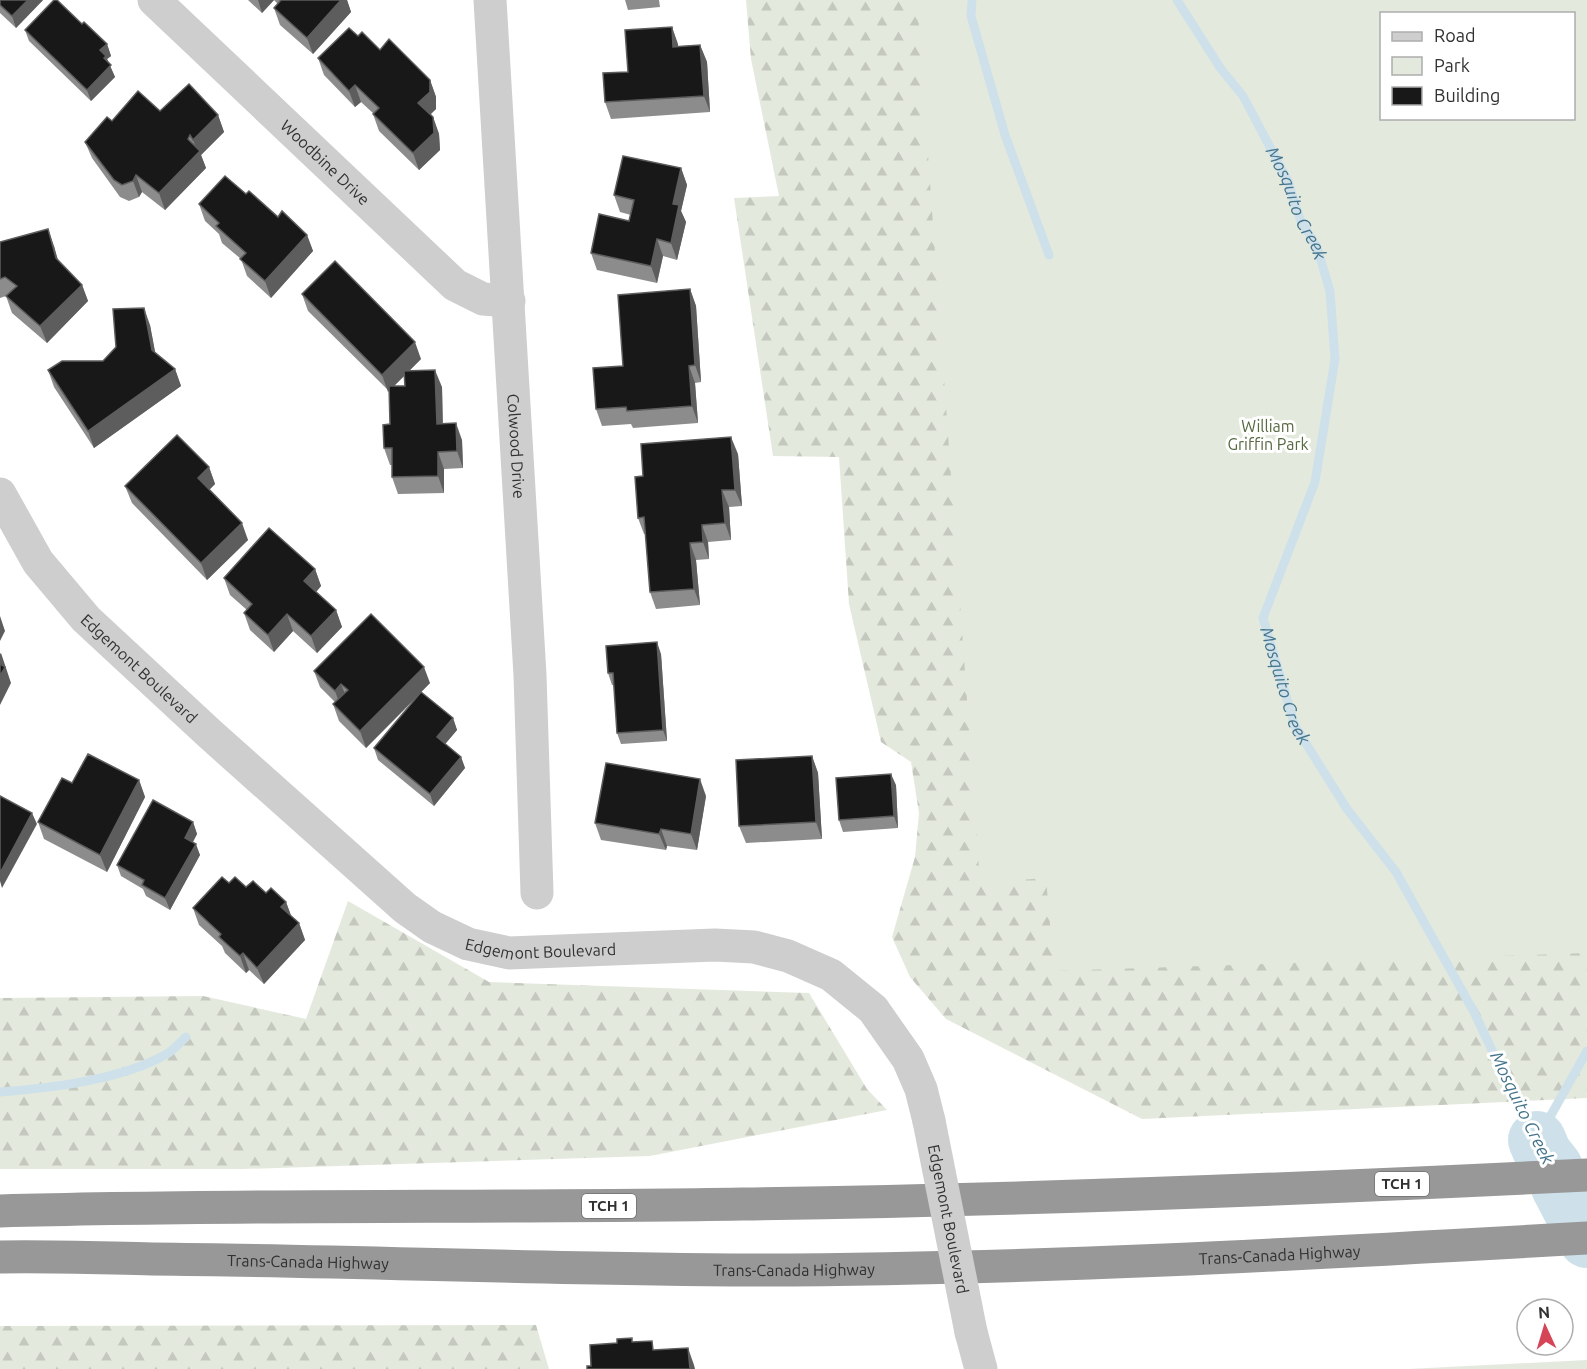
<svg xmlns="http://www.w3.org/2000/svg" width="1587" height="1369" viewBox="0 0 1587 1369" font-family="Ubuntu,sans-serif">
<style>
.forest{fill:url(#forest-firs)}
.park{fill:#e4e9dd;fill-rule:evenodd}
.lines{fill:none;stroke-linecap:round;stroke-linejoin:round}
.stream{stroke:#cee1ea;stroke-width:9}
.river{stroke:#cee1ea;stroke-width:58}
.minor{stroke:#cecece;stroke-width:33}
.tertiary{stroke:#cecece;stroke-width:33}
.motorway{stroke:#989898;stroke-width:33}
.tertiary-bridge{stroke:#cecece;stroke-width:33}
.wall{fill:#8c8c8c;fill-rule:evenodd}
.shaded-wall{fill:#5d5d5d}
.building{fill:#181818;stroke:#5d5d5d;stroke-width:1.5}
.labels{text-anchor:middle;stroke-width:6;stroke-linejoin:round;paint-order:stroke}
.shield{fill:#fff;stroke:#6f6f6f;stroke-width:1.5}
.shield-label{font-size:15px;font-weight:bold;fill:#313131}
.street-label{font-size:16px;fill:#313131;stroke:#fff}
.park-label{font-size:16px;fill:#566941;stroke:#fff}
.water-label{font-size:18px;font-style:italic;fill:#45758c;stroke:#fff}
</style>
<defs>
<pattern id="forest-firs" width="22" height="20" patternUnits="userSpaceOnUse" patternTransform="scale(1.5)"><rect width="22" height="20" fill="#e4e9dd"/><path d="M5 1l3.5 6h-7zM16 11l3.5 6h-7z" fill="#c4c8be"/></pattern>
</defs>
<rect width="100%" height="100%" fill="#fff"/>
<!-- forest -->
<g class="forest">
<path d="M 746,0 L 1308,0 L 1373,248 L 1574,118 L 1574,14 L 1587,0 L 1587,1098 L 1142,1119 L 946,1019 L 910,977 L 892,937 L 915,857 L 919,813 L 911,762 L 881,742 L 849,604 L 839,457 L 773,456 L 734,198 L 779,196 L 751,59 Z"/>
<path d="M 348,901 L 489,982 L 809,993 L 867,1089 L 887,1110 L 650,1156 L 243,1169 L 0,1169 L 0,998 L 203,996 L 306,1019 Z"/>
<path d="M 536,1325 L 549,1369 L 0,1369 L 0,1326 Z"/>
</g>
<!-- park -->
<g class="park">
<path d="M 917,0 L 1587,0 L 1587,953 L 1054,971 L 1046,878 L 980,883 ZM 1382,14 L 1574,14 L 1574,118 L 1382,118 Z"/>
<path d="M 1587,1360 L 1587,1369 L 1408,1369 Z"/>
</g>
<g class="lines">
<!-- stream -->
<g class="stream">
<path d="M 972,0 L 971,16 L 1005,135 L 1049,255"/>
<path id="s1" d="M 1177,0 L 1221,69 L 1243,96 L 1288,181 L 1300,219 L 1317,247 L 1330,291 L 1335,359 L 1315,482 L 1263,618 L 1295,726 L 1347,809 L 1396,872 L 1474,1012 L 1521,1112 L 1537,1140"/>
<path d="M 0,1092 C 51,1088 120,1080 165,1055 C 173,1051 179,1043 186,1037"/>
<path d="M 1537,1140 L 1587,1051"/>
</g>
<!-- river -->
<path class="river" d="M 1537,1140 L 1543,1154 L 1554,1168 L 1560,1187 L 1587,1239"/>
<!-- minor -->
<g class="minor">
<path id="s2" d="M 154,0 L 455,285 L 483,299 L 509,301"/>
<path id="s3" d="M 490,0 L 530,675 L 537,893"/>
</g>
<!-- tertiary -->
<g class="tertiary">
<path id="s4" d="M 0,494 L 38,562 L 86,619 L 210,734 L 405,908 L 432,927 L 468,944 L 509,953 L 715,945 L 754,947 L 788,956 L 831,975 L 873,1009 L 908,1059 L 921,1089 L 929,1121"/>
<path d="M 971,1332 L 981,1369"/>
</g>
<!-- motorway -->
<g class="motorway">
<path d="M 0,1211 C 247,1204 495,1208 742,1204 C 1024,1200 1305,1189 1587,1175"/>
<path id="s5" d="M 0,1257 C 50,1256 101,1258 152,1259 C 348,1261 545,1269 742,1270 C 1024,1270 1306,1254 1587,1238"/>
</g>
<!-- tertiary-bridge -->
<path class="tertiary-bridge" id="s6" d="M 929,1121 L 971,1332"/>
</g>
<!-- wall -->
<g class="wall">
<path d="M 0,0 L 43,0 L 16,28 L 0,13 Z"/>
<path d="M 248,0 L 347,0 L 351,12 L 313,54 L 280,25 L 274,8 L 278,4 L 274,0 L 262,13 Z"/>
<path d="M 625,0 L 659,0 L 660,7 L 628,10 Z"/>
<path d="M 82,24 L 107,44 L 111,56 L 107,59 L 115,77 L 91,101 L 29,41 L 25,30 Z"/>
<path d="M 672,27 L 678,46 L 700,45 L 707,62 L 710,112 L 611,119 L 605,102 L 628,72 Z"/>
<path d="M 358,36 L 430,80 L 436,97 L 436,109 L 431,114 L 433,117 L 439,134 L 440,150 L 419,170 L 379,131 L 373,114 L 374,114 L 361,102 L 355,107 L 324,75 L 318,58 Z"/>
<path d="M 160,111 L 218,115 L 224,132 L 201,155 L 206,168 L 165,210 L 142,192 L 139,197 L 129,201 L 120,197 L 92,158 L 85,142 L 112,121 Z"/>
<path d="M 681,168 L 687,185 L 681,211 L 686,222 L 677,260 L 663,256 L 657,283 L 597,270 L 591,253 L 629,221 L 631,215 L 620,212 L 614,195 Z"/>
<path d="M 199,204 L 278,217 L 307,235 L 313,251 L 271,298 L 247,276 L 241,259 L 222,243 L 219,234 L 205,221 Z"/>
<path d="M 0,242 L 54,246 L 57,260 L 82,285 L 88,301 L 47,343 L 12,313 L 6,296 L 0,298 Z"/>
<path d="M 690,289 L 696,306 L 701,382 L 695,383 L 698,423 L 633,428 L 631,424 L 602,426 L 596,409 L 623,366 Z"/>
<path d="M 302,294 L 421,359 L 409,371 L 442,387 L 443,424 L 462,440 L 463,468 L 444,469 L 444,493 L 398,494 L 392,477 L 392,465 L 390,465 L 384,448 L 390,424 L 389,391 L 308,311 ZM 404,376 L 405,386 L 394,386 Z"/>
<path d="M 150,325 L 155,353 L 175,369 L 181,386 L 94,448 L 54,387 L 48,370 L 103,361 Z"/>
<path d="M 738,454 L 742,506 L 729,507 L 731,540 L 708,542 L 709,559 L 696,560 L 700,605 L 656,609 L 650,592 L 646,534 L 644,534 L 638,518 L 643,476 Z"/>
<path d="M 209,467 L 215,484 L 209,490 L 248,540 L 207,580 L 132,503 L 125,486 Z"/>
<path d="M 315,569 L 321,586 L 316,592 L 336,610 L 342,627 L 317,653 L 293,631 L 274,652 L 250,630 L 244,613 L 247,610 L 230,595 L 224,578 Z"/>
<path d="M 661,654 L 667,741 L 621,744 L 617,733 L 614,685 L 612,685 L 608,673 Z"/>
<path d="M 314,671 L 430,683 L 421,692 L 453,718 L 457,730 L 445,744 L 461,757 L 465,768 L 434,806 L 378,760 L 374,748 L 415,699 L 366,748 L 339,721 L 333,704 L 335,702 L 320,687 Z"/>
<path d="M 812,756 L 818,773 L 822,839 L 746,843 L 739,826 Z"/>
<path d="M 139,780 L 145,797 L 107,872 L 44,839 L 38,822 L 72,783 Z"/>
<path d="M 896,785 L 898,828 L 843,832 L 839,820 Z"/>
<path d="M 706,796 L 697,850 L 667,846 L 666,850 L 601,840 L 595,823 Z"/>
<path d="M 193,822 L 197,834 L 193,842 L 200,855 L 170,910 L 146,896 L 143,889 L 121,876 L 117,865 Z"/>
<path d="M 229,883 L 266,893 L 286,902 L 291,916 L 299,923 L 305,940 L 264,984 L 249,970 L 246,973 L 225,953 L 222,946 L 199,925 L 193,908 Z"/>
</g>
<!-- shaded-wall -->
<g class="shaded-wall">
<path d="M 28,0 L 43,0 L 16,28 L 12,16 Z"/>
<path d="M 258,0 L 274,0 L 262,13 Z"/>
<path d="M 341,0 L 347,0 L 351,12 L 313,54 L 307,38 Z"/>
<path d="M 672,27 L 678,44 L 679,64 L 673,47 Z"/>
<path d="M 107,44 L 111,56 L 107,59 L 115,77 L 91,101 L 87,90 L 100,50 Z"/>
<path d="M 700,45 L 707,62 L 710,112 L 704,96 Z"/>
<path d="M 430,80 L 436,97 L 436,109 L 424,120 L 418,103 Z"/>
<path d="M 355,85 L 361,102 L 355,107 L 349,91 Z"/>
<path d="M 218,115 L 224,132 L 201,155 L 206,168 L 165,210 L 159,193 L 198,153 L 193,140 Z"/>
<path d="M 433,117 L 439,134 L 440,150 L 419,170 L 413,153 Z"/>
<path d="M 681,168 L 687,185 L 681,211 L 686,222 L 677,260 L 671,243 L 673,204 Z"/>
<path d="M 136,175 L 142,192 L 139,197 L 133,181 Z"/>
<path d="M 48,229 L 54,246 L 62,274 L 56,258 Z"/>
<path d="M 307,235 L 313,251 L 271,298 L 265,281 Z"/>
<path d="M 657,239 L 663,256 L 657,283 L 651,266 Z"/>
<path d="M 82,285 L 88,301 L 47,343 L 40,326 Z"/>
<path d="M 690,289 L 696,306 L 701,382 L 695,365 Z"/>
<path d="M 144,308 L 150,325 L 158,367 L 152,350 Z"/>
<path d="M 415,342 L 421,359 L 388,392 L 382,375 Z"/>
<path d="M 689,366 L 695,383 L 698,423 L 692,406 Z"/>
<path d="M 175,369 L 181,386 L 94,448 L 88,431 Z"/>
<path d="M 435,370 L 442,387 L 443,441 L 437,424 Z"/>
<path d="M 456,423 L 462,440 L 463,468 L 457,451 Z"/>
<path d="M 731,437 L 738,454 L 742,506 L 735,490 Z"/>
<path d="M 438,452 L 444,469 L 444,493 L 438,476 Z"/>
<path d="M 209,467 L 215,484 L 204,495 L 198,478 Z"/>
<path d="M 722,490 L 729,507 L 731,540 L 725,523 Z"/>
<path d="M 242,523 L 248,540 L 207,580 L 201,563 Z"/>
<path d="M 702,525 L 708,542 L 709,559 L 703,542 Z"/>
<path d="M 690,543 L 696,560 L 700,605 L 694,589 Z"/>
<path d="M 315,569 L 321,586 L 311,598 L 304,581 Z"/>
<path d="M 336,610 L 342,627 L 317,653 L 311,636 Z"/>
<path d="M 287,614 L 293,631 L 274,652 L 268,635 Z"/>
<path d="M 0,616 L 5,631 L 0,641 Z"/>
<path d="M 657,642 L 661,654 L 667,741 L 663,730 Z"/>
<path d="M 1,653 L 11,683 L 0,705 L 0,654 Z"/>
<path d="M 424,667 L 430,683 L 366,748 L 360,731 Z"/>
<path d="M 341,684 L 348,701 L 341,708 L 335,691 Z"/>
<path d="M 453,718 L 457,730 L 441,749 L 437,737 Z"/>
<path d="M 812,756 L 818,773 L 822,839 L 816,822 Z"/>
<path d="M 461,757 L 465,768 L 434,806 L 430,794 Z"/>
<path d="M 891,774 L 896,785 L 898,828 L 894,816 Z"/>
<path d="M 700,779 L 706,796 L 697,850 L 691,834 Z"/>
<path d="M 139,780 L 145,797 L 107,872 L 100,855 Z"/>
<path d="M 32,813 L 37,824 L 2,888 L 0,881 L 0,873 Z"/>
<path d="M 193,822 L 197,834 L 189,849 L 185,838 Z"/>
<path d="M 661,829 L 667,846 L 666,850 L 659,834 Z"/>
<path d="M 196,844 L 200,855 L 170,910 L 165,898 Z"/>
<path d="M 286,902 L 292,918 L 281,907 Z"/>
<path d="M 299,923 L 305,940 L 264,984 L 257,968 Z"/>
<path d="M 243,953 L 249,970 L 246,973 L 240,956 Z"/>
<path d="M 688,1348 L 694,1365 L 695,1369 L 690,1369 Z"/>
</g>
<!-- building -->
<g class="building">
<path d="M 0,0 L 28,0 L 12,16 L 0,5 Z"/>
<path d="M 54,0 L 57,0 L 82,24 L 84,22 L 107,44 L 100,50 L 106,56 L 104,58 L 111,65 L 87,90 L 25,30 Z"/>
<path d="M 281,0 L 341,0 L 307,38 L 274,8 Z"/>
<path d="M 672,27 L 673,47 L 700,45 L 704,96 L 605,102 L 603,73 L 628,72 L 625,30 Z"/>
<path d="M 349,28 L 358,36 L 362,32 L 380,50 L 389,39 L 430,80 L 430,92 L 418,103 L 433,117 L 434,133 L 413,153 L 373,114 L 379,108 L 355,85 L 349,91 L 318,58 Z"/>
<path d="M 189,84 L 218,115 L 193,140 L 190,135 L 188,139 L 200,151 L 159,193 L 136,175 L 133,181 L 122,185 L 114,180 L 85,142 L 107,117 L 112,121 L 138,91 L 160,111 Z"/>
<path d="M 623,156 L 681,168 L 673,204 L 679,205 L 671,243 L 657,239 L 651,266 L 591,253 L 599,214 L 629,221 L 634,200 L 614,195 Z"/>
<path d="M 225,176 L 246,194 L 249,191 L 278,217 L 282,211 L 307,235 L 265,281 L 240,259 L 246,253 L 216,226 L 219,223 L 199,204 Z"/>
<path d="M 48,229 L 56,258 L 82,285 L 40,326 L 6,296 L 17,286 L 5,277 L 0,279 L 0,242 Z"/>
<path d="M 335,261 L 415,342 L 382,375 L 302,294 Z"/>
<path d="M 690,289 L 695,365 L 689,366 L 692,406 L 627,411 L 626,407 L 596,409 L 593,368 L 623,366 L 618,295 Z"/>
<path d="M 144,308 L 152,350 L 175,369 L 88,431 L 48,370 L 62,361 L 103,361 L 116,347 L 113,309 Z"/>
<path d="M 435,370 L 437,424 L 456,423 L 457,451 L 438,452 L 438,476 L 392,477 L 392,448 L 384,448 L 383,425 L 390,424 L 389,386 L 405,386 L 404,371 Z"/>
<path d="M 177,435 L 209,467 L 198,478 L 242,523 L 201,563 L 125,486 Z"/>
<path d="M 731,437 L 735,490 L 722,490 L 725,523 L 702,525 L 703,542 L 690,543 L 694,589 L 650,592 L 644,517 L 638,518 L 635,477 L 643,476 L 641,444 Z"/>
<path d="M 269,528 L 315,569 L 304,581 L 336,610 L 311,636 L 287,614 L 268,635 L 244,613 L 252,604 L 224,578 Z"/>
<path d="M 371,614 L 424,667 L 360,731 L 333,704 L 348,690 L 341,684 L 335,691 L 314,671 Z"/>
<path d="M 657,642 L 663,730 L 617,733 L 613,673 L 608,673 L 606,646 Z"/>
<path d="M 0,664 L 5,667 L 0,676 Z"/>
<path d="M 421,692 L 453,718 L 437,737 L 461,757 L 430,794 L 374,748 Z"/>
<path d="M 88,754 L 139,780 L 100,855 L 38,822 L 62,778 L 72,783 Z"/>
<path d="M 812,756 L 816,822 L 739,826 L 736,760 Z"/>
<path d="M 606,763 L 700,779 L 691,834 L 661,829 L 659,834 L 595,823 Z"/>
<path d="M 891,774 L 894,816 L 839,820 L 836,778 Z"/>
<path d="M 0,796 L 32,813 L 0,873 Z"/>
<path d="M 153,800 L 193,822 L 185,838 L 196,844 L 165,898 L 142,885 L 144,880 L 117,865 Z"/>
<path d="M 222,877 L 229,883 L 235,877 L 246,887 L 253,881 L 266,893 L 271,888 L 286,902 L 281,907 L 299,923 L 257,968 L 243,953 L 240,956 L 219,937 L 221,934 L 193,908 Z"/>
<path d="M 632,1338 L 632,1342 L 652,1341 L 653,1350 L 688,1348 L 690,1369 L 587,1369 L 587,1366 L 591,1366 L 590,1345 L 617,1343 L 617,1339 Z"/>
</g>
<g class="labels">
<!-- shield labels -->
<g class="shield">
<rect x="1375" y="1172" width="54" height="24" rx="4.5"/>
<rect x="582" y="1194" width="54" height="24" rx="4.5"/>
</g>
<g class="shield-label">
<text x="1402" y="1189">TCH 1</text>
<text x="609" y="1211">TCH 1</text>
</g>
<!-- street labels -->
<g class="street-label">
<text dy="6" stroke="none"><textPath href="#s2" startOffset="236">Woodbine Drive</textPath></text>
<text dy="6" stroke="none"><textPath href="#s3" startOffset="447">Colwood Drive</textPath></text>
<text dy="6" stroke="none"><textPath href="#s4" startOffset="225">Edgemont Boulevard</textPath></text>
<text dy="6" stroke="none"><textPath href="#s4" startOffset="729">Edgemont Boulevard</textPath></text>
<text dy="6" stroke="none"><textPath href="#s6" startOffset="100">Edgemont Boulevard</textPath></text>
<text dy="6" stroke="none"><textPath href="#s5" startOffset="1280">Trans-Canada Highway</textPath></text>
<text dy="6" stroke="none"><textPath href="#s5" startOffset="308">Trans-Canada Highway</textPath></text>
<text dy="6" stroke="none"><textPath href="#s5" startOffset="794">Trans-Canada Highway</textPath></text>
</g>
<!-- park labels -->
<g class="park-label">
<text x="1268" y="432">William<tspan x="1268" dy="18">Griffin Park</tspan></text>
</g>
<!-- water labels -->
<g class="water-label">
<text dy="6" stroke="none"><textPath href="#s1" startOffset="237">Mosquito Creek</textPath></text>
<text dy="6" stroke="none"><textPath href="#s1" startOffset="741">Mosquito Creek</textPath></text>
<text transform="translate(1522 1108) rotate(64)" y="6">Mosquito Creek</text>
</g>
</g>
<!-- legend -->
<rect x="1380" y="12" width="195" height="108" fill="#ffffff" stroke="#adadad" stroke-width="1.5"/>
<rect x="1392" y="32" width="30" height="9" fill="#cecece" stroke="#adadad" stroke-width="1.5"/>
<text x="1434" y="42" font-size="18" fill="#313131">Road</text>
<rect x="1392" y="57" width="30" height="18" fill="#e4e9dd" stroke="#adadad" stroke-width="1.5"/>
<text x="1434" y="72" font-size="18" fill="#313131">Park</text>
<rect x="1392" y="87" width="30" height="18" fill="#181818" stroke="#adadad" stroke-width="1.5"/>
<text x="1434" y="102" font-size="18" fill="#313131">Building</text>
<!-- north arrow -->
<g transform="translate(1545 1327) rotate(356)"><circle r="28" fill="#ffffff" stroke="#adadad" stroke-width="1.5"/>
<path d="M0-4.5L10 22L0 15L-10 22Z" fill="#d64457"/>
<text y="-9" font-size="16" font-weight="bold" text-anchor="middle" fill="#313131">N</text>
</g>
</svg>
